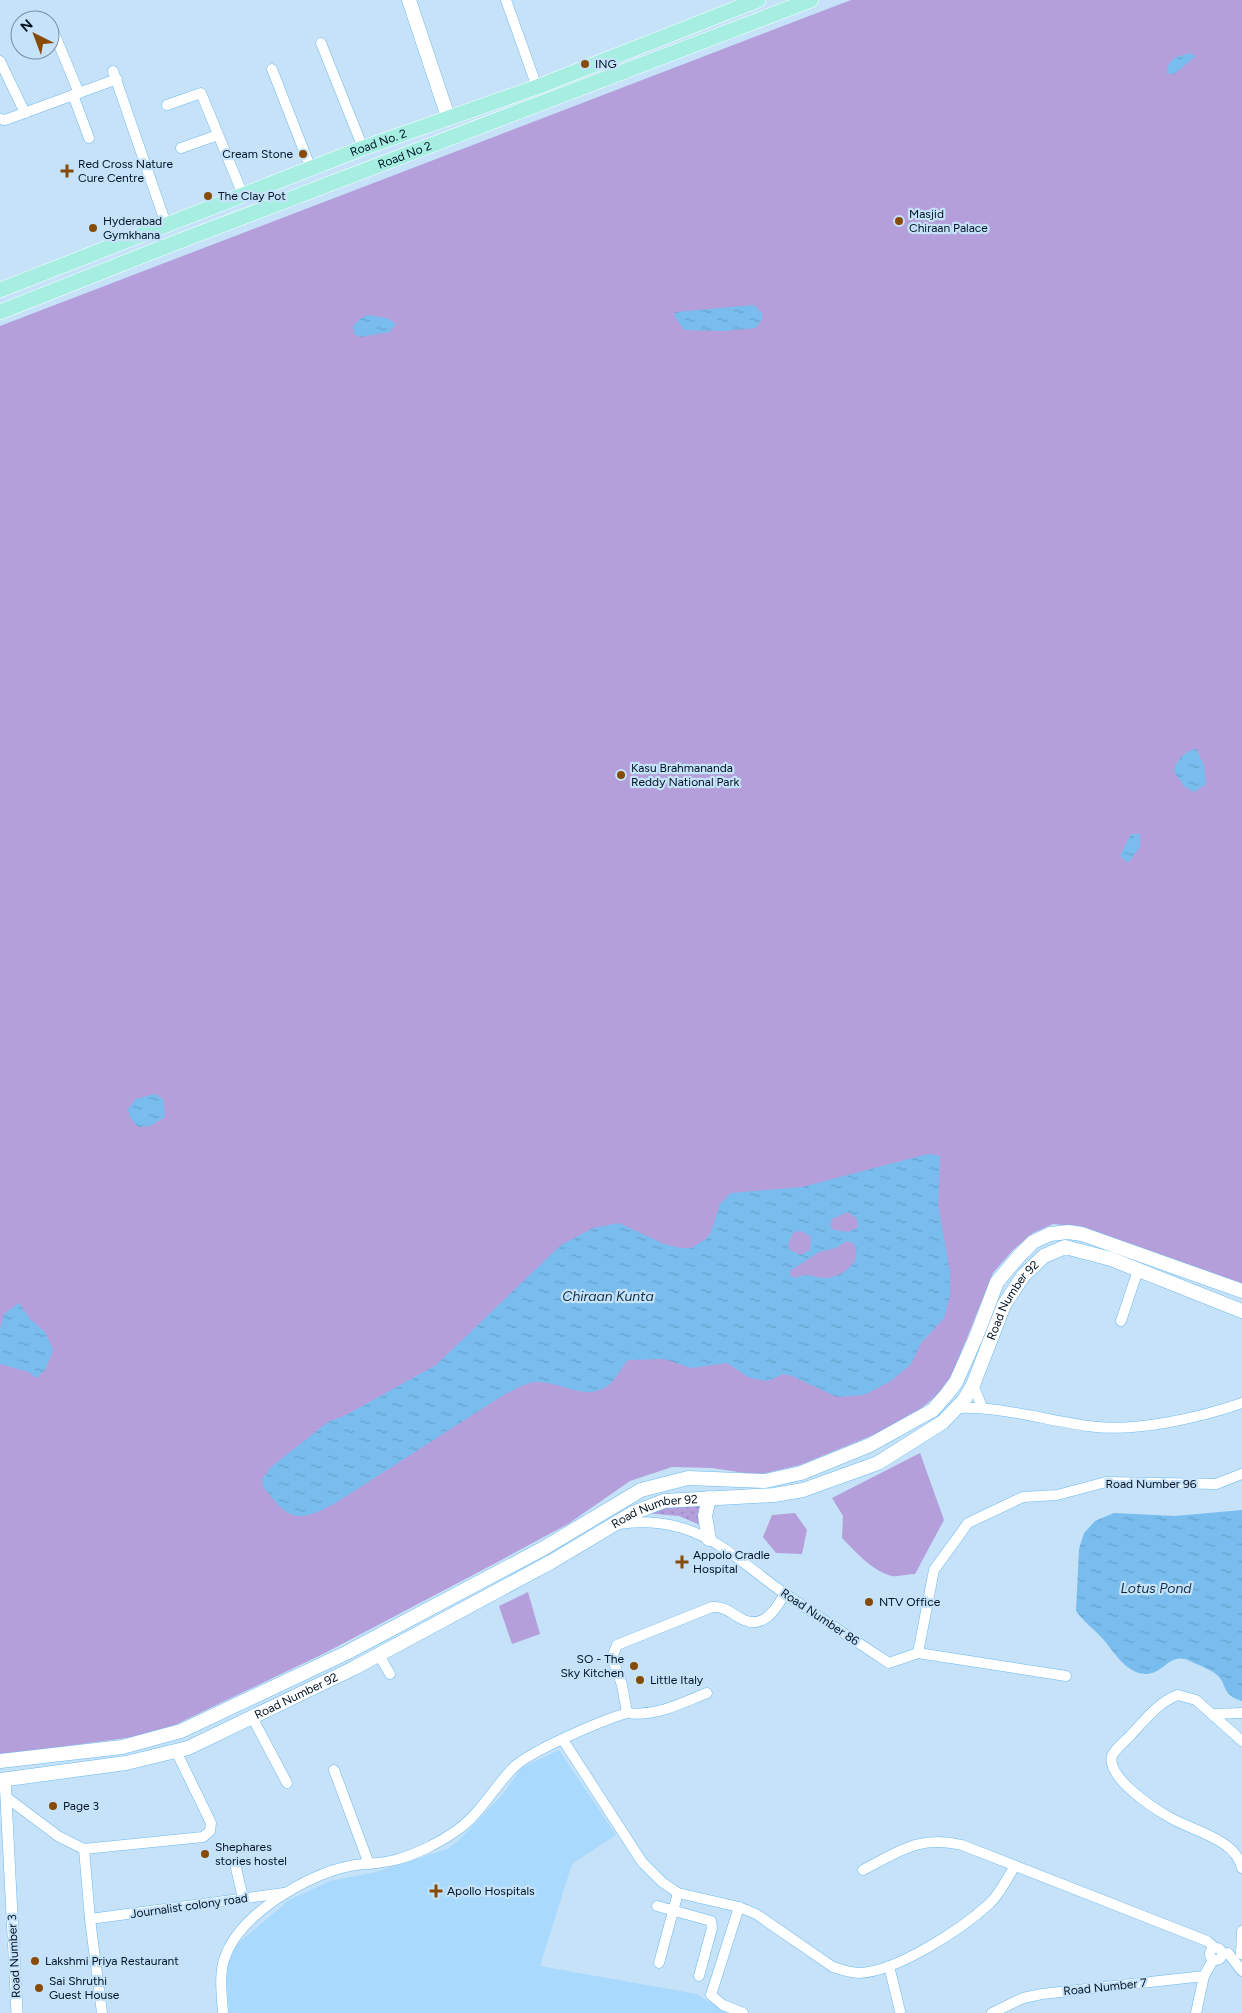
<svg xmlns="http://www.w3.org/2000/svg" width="1242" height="2013" viewBox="0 0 1242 2013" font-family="Figtree,sans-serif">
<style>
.built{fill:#a9dafe}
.grass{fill:url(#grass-dots)}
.green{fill:#b49fdb}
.water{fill:url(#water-ripples);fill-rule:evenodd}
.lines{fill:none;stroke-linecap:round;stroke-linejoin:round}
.minor-casing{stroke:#6bb9ef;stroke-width:11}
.tertiary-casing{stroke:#6bb9ef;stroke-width:12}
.secondary-casing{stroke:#6bb9ef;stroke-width:15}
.primary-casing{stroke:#fff;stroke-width:16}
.minor{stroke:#fff;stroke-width:10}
.tertiary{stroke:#fff;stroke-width:11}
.secondary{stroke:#fff;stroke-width:14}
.primary{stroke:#a7eee2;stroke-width:15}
.poi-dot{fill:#874b06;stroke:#c5e2f9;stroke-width:2}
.labels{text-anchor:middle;stroke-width:4.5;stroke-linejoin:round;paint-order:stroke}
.poi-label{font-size:12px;fill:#001323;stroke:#c5e2f9;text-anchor:start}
.street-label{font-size:12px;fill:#001323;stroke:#c5e2f9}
.water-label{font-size:14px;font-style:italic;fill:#102f43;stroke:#c5e2f9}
</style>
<defs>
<pattern id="grass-dots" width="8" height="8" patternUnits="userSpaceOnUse" patternTransform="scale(1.25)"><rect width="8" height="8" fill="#b49fdb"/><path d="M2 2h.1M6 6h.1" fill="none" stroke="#9988bc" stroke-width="1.8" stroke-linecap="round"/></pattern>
<pattern id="water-ripples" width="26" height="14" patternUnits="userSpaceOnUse" patternTransform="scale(1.25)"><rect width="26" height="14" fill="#78bdee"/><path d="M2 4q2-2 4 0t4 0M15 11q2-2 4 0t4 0" fill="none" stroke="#66a2cc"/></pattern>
</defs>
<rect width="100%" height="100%" fill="#c5e2f9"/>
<!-- built -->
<path class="built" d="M 559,1750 L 616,1835 L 572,1864 L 540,1966 L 697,1994 L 727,2013 L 229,2013 L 226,1969 L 235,1946 L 289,1900 L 330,1881 L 376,1872 L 447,1849 L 457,1842 L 503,1794 L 521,1768 Z"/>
<!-- grass -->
<path class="grass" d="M 701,1504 L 700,1525 L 679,1516 L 645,1513 L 662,1508 Z"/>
<!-- green -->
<g class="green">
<path d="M 851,0 L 1242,0 L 1242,1284 L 1072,1226 L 1053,1224 L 1033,1233 L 1013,1250 L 993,1273 L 952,1375 L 937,1395 L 918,1411 L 878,1433 L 800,1465 L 758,1475 L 712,1468 L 672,1467 L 630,1481 L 568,1524 L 492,1565 L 323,1654 L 156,1734 L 0,1755 L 0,326 Z"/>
<path d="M 920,1453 L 944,1520 L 915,1574 C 908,1574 899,1577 892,1576 C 872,1571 856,1552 842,1538 L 843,1516 L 832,1498 Z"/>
<path d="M 795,1513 L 807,1530 L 802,1554 L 776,1553 L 763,1537 L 772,1515 Z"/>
<path d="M 528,1592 L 540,1634 L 512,1644 L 499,1606 Z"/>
</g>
<!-- water -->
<g class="water">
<path d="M 1190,53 L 1196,56 L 1173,75 L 1167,73 C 1168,57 1178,57 1190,53 Z"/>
<path d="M 754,305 L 762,313 L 762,319 L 756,328 L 724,331 L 684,330 L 674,315 L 676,312 Z"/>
<path d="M 368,315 L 387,318 L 396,324 L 390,332 L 360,337 L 354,334 L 353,326 L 361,318 Z"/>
<path d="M 1196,748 L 1204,766 L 1206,784 L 1194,792 L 1185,787 L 1174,772 C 1177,758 1183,754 1196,748 Z"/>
<path d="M 1131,834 L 1140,834 L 1140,847 L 1128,863 L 1120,856 Z"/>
<path d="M 155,1094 L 163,1099 L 165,1117 L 150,1126 L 138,1127 L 130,1117 L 128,1109 L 136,1099 Z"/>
<path d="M 928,1154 L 940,1156 L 938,1205 L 950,1272 L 950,1295 L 944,1318 L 921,1343 L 911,1364 L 891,1381 L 864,1395 L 837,1397 L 792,1376 L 783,1374 L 768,1381 L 750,1378 L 727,1363 L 691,1368 L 665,1359 L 628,1360 C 620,1369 616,1380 606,1387 C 583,1401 560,1381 537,1382 C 526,1382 515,1390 505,1394 L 334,1504 C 305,1519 291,1524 270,1495 C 265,1489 261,1486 263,1478 L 271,1467 L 328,1422 L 346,1415 L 436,1365 L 561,1245 L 593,1228 L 619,1223 L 664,1244 L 680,1248 L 691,1248 L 706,1239 L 711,1232 L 720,1204 L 731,1193 L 802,1187 ZM 848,1212 L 857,1219 L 858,1227 L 848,1232 L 834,1230 L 830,1225 L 832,1219 ZM 801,1231 L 811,1237 L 810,1250 L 800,1255 L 789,1249 L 788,1243 L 794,1232 ZM 847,1241 L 854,1244 C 864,1262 842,1277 826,1278 C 811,1279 813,1271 795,1278 L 790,1275 L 790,1271 L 819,1252 L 836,1248 Z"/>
<path d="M 19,1303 L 30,1319 L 45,1332 L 53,1350 L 45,1370 L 36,1378 L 29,1372 L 0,1364 L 0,1329 L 4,1314 Z"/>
<path d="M 1242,1510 L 1242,1701 C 1221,1695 1228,1685 1217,1675 C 1210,1669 1198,1665 1190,1661 C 1169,1651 1164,1675 1145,1674 C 1126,1673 1114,1652 1103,1639 C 1094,1629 1084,1622 1076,1611 L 1079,1549 L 1084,1533 L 1095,1521 L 1114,1513 L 1175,1516 Z"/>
</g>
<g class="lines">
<defs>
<g id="minor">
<path d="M 506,0 L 537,87"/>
<path d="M 54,33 L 79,93"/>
<path d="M 321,43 L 363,148"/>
<path d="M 0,61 L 25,113"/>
<path d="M 272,69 L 311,169"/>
<path d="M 113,71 L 166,224"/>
<path d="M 73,95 L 89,138"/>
<path d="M 167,105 L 201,93 L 243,195"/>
<path d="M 0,119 L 5,120 L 117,79"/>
<path d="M 181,148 L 218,135"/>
<path d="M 1121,1321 L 1138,1270"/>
<path d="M 973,1385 L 982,1407"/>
<path d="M 956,1408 C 1001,1406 1044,1420 1088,1426 C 1133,1433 1199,1418 1242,1403"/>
<path d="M 618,1524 C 639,1521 661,1522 682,1528 C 720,1539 752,1571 784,1593 C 819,1617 854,1640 889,1663 L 918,1653 L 1066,1676"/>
<path d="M 918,1653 L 934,1570 L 968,1523 L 1023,1497 L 1057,1495 L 1106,1482 L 1216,1484 L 1242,1474"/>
<path d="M 379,1655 L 390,1674"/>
<path d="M 627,1713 C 656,1717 681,1703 707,1693"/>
<path d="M 1212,1714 L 1242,1713"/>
<path d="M 252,1717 L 287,1783"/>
<path d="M 563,1740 L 642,1862 L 662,1882 L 678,1893 L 739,1907 L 756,1914 L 833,1967 C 842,1970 850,1973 859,1973 C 896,1972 962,1929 989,1904 C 1000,1894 1007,1878 1015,1866"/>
<path d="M 1242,1741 L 1196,1700 L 1178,1695 C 1158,1702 1144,1721 1130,1736 C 1124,1742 1115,1749 1112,1756 C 1106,1777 1153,1808 1169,1817 C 1192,1831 1235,1838 1242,1868"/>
<path d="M 334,1770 L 369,1864"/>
<path d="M 6,1797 L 58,1836 L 84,1849 L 203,1837 L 210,1831 L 211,1823 L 176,1751"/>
<path d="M 84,1849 L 90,1919 L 102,2013"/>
<path d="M 236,1868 L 243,1898"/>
<path d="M 863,1870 C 900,1851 919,1835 962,1845 L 1207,1941 L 1215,1948"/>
<path d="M 657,1906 L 711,1921 L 712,1928 L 699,1976"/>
<path d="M 739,1907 L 711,1995 L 723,2005 L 743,2013"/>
<path d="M 90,1919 L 284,1893"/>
<circle cx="1216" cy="1954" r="6"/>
<path d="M 1228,1953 L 1242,1971"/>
<path d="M 1241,1954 L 1242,1931"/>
<path d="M 659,1963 L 678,1893"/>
<path d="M 889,1966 L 900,2011"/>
<path d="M 223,2013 C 222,1996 219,1976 224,1960 C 237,1916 307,1874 350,1866 C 365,1863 380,1864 395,1860 C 415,1855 439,1843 456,1831 C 480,1814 493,1789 512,1769 C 527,1752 603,1720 627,1713 L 622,1685 L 612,1657 L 617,1645 L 712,1607 C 727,1606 732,1615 744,1620 C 764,1629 777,1608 785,1593"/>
<path d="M 992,2013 L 1023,1998 L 1042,1994 L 1204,1976 L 1213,1960"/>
<path d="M 1196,2013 L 1204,1976"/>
</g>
<path id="tertiary" d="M 5,1779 L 17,2013"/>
<g id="secondary">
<path d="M 409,0 L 448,117"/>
<path d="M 709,1539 L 705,1516 L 709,1498"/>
<path d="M 0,1761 L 122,1747 L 181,1731 L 346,1653 L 544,1548 L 641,1490 L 688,1478 L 765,1481 L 801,1473 L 870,1445 L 933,1410 L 947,1394 L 956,1382 L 976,1337 L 997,1282 L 1019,1256 L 1033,1242 L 1050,1234 L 1068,1232 L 1082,1234 L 1242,1291"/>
<path id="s1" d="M 0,1780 L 126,1763 L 188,1748 L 354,1668 L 551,1562 L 633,1513 L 664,1501 L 774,1495 L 803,1490 L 878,1463 L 943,1422 L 964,1400 L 973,1385 L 1004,1305 L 1023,1276 L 1044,1256 L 1065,1247 L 1111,1259 L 1242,1311"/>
</g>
<g id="primary">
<path id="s2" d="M 0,290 L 363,148 L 537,87 L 758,0"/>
<path id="s3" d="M 0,312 L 172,244 L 811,0"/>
</g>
</defs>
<!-- minor casing -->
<use href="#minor" class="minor-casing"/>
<!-- tertiary casing -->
<use href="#tertiary" class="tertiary-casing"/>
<!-- secondary casing -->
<use href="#secondary" class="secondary-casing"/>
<!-- primary casing -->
<use href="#primary" class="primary-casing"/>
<!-- minor -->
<use href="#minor" class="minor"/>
<!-- tertiary -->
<use href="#tertiary" class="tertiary"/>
<!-- secondary -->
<use href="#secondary" class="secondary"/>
<!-- primary -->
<use href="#primary" class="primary"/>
</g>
<!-- markers -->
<g class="poi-dot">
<circle cx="585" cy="64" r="5"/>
<circle cx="303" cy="154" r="5"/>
<path d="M64.5 163.5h5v5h5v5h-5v5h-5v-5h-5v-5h5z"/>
<circle cx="208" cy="196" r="5"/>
<circle cx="899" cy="221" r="5"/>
<circle cx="93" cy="228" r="5"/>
<circle cx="621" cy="775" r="5"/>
<path d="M679.5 1554.5h5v5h5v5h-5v5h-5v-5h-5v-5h5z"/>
<circle cx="869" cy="1602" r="5"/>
<circle cx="634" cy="1666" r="5"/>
<circle cx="640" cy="1680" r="5"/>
<circle cx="53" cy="1806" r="5"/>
<circle cx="205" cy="1854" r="5"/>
<path d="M433.5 1883.5h5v5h5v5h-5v5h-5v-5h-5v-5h5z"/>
<circle cx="35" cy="1961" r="5"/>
<circle cx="39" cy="1988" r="5"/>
</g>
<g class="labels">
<!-- poi labels -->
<g class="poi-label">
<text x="595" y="68">ING</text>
<text x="293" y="158" text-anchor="end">Cream Stone</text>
<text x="78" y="168">Red Cross Nature<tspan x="78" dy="14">Cure Centre</tspan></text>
<text x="218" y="200">The Clay Pot</text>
<text x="909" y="218">Masjid<tspan x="909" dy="14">Chiraan Palace</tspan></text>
<text x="103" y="225">Hyderabad<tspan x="103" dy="14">Gymkhana</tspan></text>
<text x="631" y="772">Kasu Brahmananda<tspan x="631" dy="14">Reddy National Park</tspan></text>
<text x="693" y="1559">Appolo Cradle<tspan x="693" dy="14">Hospital</tspan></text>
<text x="879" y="1606">NTV Office</text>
<text x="624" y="1663" text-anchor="end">SO - The<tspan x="624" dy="14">Sky Kitchen</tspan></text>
<text x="650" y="1684">Little Italy</text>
<text x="63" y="1810">Page 3</text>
<text x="215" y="1851">Shephares<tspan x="215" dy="14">stories hostel</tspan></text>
<text x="447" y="1895">Apollo Hospitals</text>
<text x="45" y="1965">Lakshmi Priya Restaurant</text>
<text x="49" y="1985">Sai Shruthi<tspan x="49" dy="14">Guest House</tspan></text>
</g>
<!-- street labels -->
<g class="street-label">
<text dy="4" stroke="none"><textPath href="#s2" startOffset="406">Road No. 2</textPath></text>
<text dy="4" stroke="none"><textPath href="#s3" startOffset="434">Road No 2</textPath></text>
<text dy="4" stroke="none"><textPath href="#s1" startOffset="1166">Road Number 92</textPath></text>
<text x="1151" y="1488">Road Number 96</text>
<text dy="4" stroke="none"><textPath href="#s1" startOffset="716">Road Number 92</textPath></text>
<text transform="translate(820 1617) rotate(34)" y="4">Road Number 86</text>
<text dy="4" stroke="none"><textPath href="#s1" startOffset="311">Road Number 92</textPath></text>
<text transform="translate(189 1906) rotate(-8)" y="4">Journalist colony road</text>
<text transform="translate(14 1956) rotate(-93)" y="4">Road Number 3</text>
<text transform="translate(1105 1987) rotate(-6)" y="4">Road Number 7</text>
</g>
<!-- water labels -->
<g class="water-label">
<text x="608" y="1301">Chiraan Kunta</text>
<text x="1156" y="1593">Lotus Pond</text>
</g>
</g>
<!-- north arrow -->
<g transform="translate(35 35) rotate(318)"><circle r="24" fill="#c5e2f9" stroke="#768fa3"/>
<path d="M0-4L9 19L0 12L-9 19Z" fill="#874b06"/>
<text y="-8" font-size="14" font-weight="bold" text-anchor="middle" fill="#001323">N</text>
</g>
</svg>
